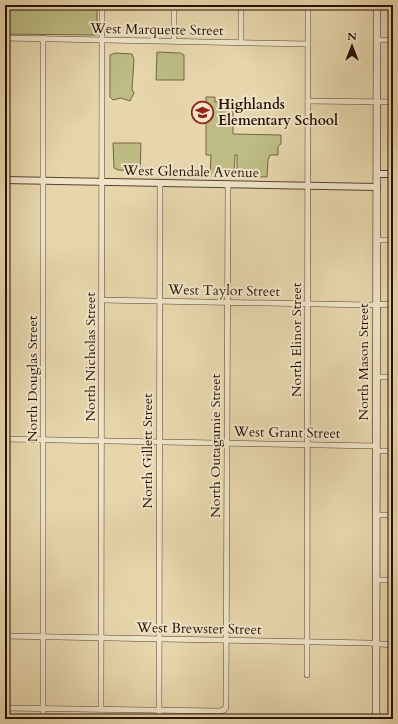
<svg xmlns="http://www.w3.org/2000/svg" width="398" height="724" viewBox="0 0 398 724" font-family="Cardo,serif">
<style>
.green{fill:#bdbc84;stroke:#726642}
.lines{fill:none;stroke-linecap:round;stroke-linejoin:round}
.minor-casing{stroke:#57422c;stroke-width:6}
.tertiary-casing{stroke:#57422c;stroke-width:8}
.secondary-casing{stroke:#271001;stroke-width:8}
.minor{stroke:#efe4c9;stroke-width:5}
.tertiary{stroke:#efe4c9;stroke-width:6}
.secondary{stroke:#efe4c9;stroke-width:7}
.labels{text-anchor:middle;stroke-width:4;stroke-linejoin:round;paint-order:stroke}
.street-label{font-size:14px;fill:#271001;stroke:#efe4c9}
.poi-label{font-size:14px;font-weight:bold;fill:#271001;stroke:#efe4c9;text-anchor:start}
</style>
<rect width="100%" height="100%" fill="#e7d6ac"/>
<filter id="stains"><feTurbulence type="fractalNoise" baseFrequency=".005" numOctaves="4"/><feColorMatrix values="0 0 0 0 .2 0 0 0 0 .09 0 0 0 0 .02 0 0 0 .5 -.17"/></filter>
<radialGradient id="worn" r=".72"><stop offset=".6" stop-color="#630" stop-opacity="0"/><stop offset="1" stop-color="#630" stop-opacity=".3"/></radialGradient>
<!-- green -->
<g class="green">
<path d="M 5,5 L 97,5 L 97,35 L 5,34 Z"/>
<path d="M 157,52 L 180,53 L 184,55 L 184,80 L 156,80 Z"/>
<path d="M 115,53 L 132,54 L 134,60 L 132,89 L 134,93 L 130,101 L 121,98 L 113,100 L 110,97 L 110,55 Z"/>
<path d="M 206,97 L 215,97 L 215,102 L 231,102 L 231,100 L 233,100 L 233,134 L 281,135 L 281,144 L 278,146 L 278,155 L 270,155 L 268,160 L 267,177 L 237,176 L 237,155 L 235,155 L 234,176 L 210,176 L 211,155 L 206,155 Z"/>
<path d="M 113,143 L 141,143 L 140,171 L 118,170 L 114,168 Z"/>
</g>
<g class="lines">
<defs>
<g id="minor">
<path d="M 241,5 L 241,42"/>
<path d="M 5,38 L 308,44"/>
<path d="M 377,40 L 393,40"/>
<path d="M 174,41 L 174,5"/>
<path d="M 308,101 L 393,102"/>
<path d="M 377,240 L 393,240"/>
<path d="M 102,300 L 369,305 L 393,304"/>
<path d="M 376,377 L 393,377"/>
<path d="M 5,439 L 376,446"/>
<path d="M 376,451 L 393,451"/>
<path d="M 376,515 L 393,515"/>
<path d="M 376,580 L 393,580"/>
<path d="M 5,636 L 369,643 L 393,645"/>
<path d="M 307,675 L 308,5"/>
<path d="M 5,708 L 219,711 L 224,710 L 226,707 L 228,184"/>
<path d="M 101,709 L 102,5"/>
<path d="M 43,719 L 43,38"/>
<path d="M 159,719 L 160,183"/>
</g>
<g id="tertiary">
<path d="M 377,174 L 393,174"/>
<path d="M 5,180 L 377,187"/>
</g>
<path id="secondary" d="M 376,719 L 377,5"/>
</defs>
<!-- minor casing -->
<use href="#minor" class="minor-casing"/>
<!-- tertiary casing -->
<use href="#tertiary" class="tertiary-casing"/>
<!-- secondary casing -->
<use href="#secondary" class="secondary-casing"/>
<!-- minor -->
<use href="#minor" class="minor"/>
<!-- tertiary -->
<use href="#tertiary" class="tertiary"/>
<!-- secondary -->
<use href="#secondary" class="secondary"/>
</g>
<!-- icons -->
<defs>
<symbol id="school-ring" viewBox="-11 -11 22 22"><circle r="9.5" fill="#efe4c9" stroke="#8f2418" stroke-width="1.5"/><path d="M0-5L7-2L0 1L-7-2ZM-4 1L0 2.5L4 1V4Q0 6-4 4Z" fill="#8f2418"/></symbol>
</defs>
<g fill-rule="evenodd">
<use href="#school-ring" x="190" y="100" width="25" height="25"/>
</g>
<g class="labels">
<!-- street labels -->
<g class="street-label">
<text transform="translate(157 29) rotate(1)" y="5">West Marquette Street</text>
<text transform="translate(191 171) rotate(1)" y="5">West Glendale Avenue</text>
<text transform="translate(224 290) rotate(1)" y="5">West Taylor Street</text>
<text transform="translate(296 340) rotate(-90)" y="5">North Elinor Street</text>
<text transform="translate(90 357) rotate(-90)" y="5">North Nicholas Street</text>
<text transform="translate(363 362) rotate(-90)" y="5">North Mason Street</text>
<text transform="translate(32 379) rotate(-90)" y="5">North Douglas Street</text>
<text transform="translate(287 432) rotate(1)" y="5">West Grant Street</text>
<text transform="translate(215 446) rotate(-90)" y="5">North Outagamie Street</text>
<text transform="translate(147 451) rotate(-90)" y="5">North Gillett Street</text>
<text transform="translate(199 628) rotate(1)" y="5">West Brewster Street</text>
</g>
<!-- poi labels -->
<g class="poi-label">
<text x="218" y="109">Highlands<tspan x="218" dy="16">Elementary School</tspan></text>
</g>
</g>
<!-- margin -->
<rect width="398" height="724" fill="none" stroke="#e7d6ac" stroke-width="20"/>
<rect x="6" y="6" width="386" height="712" fill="none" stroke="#271001" stroke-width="2"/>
<rect x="10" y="10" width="378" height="704" fill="none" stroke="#271001"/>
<!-- north arrow -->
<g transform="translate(352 46)" stroke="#efe4c9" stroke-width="3" paint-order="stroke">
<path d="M0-3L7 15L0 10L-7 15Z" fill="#271001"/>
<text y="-6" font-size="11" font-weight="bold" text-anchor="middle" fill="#271001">N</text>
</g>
<rect width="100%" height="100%" filter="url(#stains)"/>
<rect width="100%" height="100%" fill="url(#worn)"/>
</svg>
